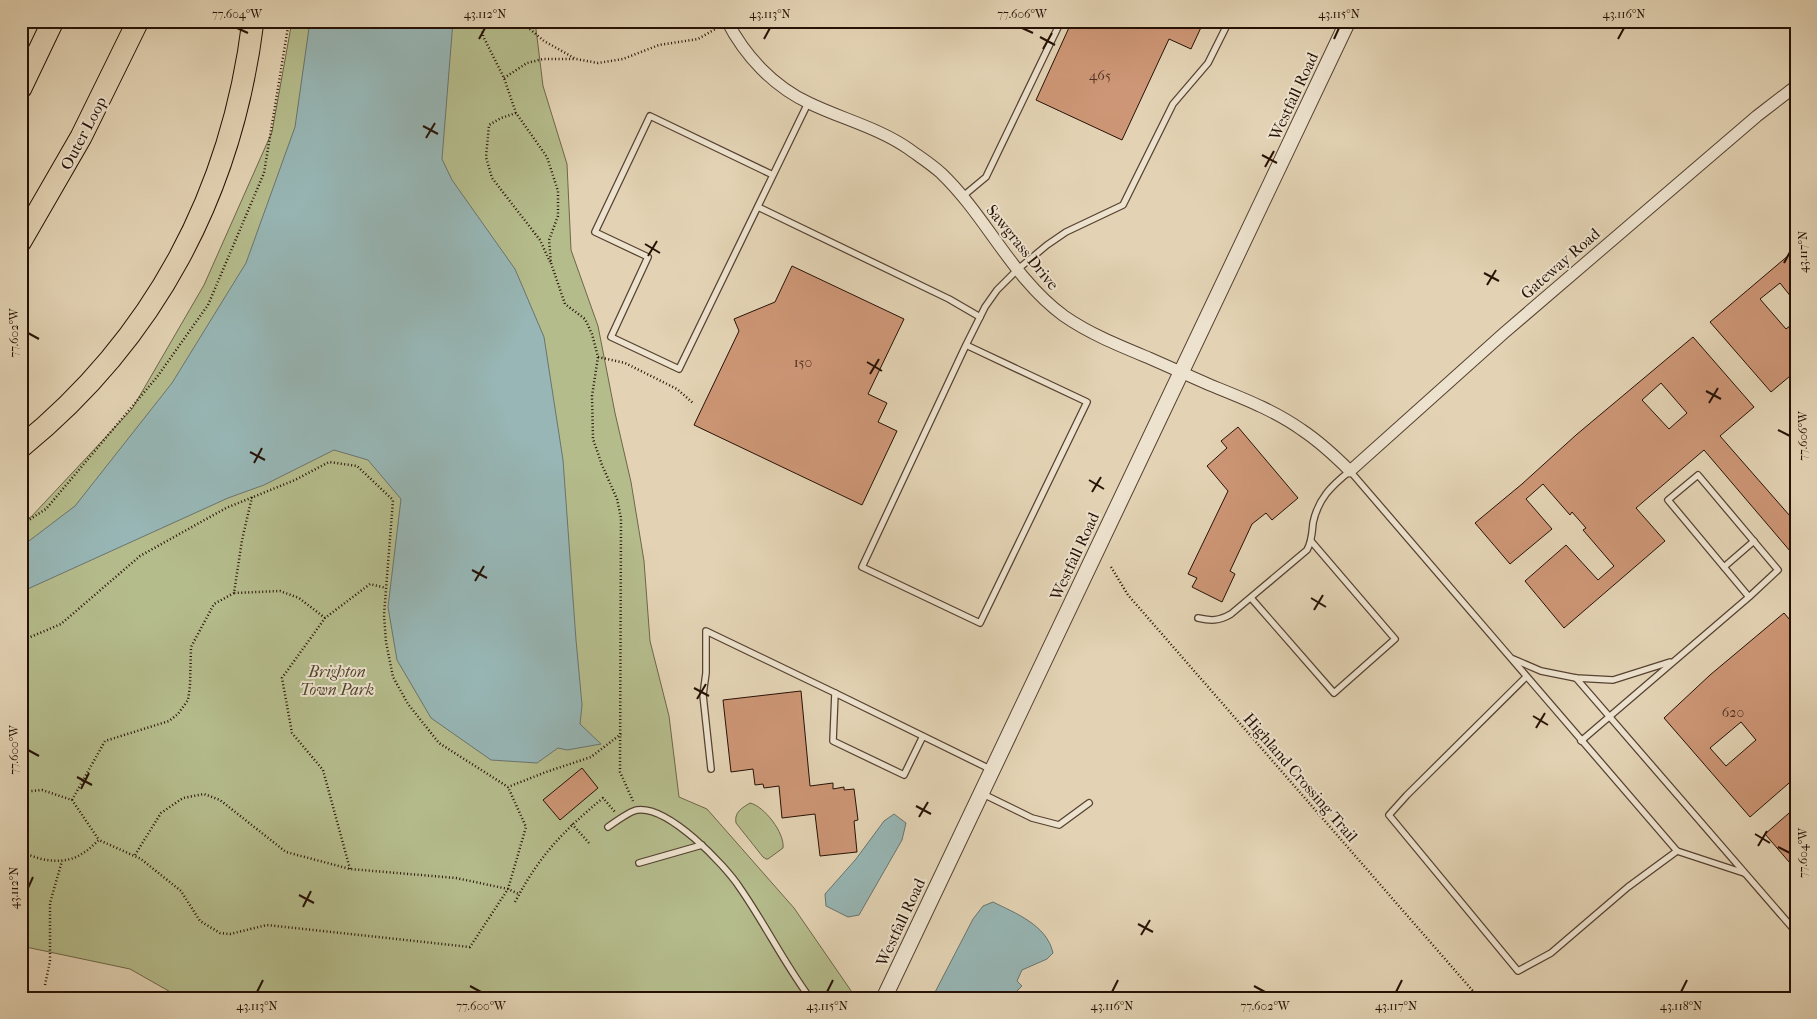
<svg xmlns="http://www.w3.org/2000/svg" width="1817" height="1019" viewBox="0 0 1817 1019" font-family="'IM FELL French Canon',serif">
<style>
.green{fill:#b5bc8c;stroke:#6e6648}
.water{fill:#97b6b5;stroke:#6a746f}
.building{fill:#cd9676;stroke:#261105;fill-rule:evenodd}
.lines{fill:none;stroke-linecap:round;stroke-linejoin:round}
.service-casing{stroke:#554231;stroke-width:8}
.minor-casing{stroke:#554231;stroke-width:13}
.tertiary-casing{stroke:#554231;stroke-width:17}
.motorway-casing{stroke:#261105;stroke-width:23}
.path{stroke:#261105;stroke-width:2.5;stroke-dasharray:1 2.5;stroke-linecap:butt}
.service{stroke:#ede2ce;stroke-width:5.5}
.minor{stroke:#ede2ce;stroke-width:11}
.tertiary{stroke:#ede2ce;stroke-width:15}
.motorway{stroke:#e3d3b4;stroke-width:21}
.ticks{fill:none;stroke:#261105;stroke-width:2}
.labels{text-anchor:middle;stroke-width:4;stroke-linejoin:round;paint-order:stroke}
.number-label{font-size:14px;fill:#503221}
.street-label{font-size:16px;fill:#261105;stroke:#ede2ce}
.park-label{font-size:16px;font-style:italic;fill:#51442e;stroke:#ede2ce}
.neatline{fill:none;stroke:#261105;stroke-width:2}
.ticks-label{font-size:12px;text-anchor:middle;fill:#261105}
</style>
<rect width="100%" height="100%" fill="#e3d3b4"/>
<filter id="stains"><feTurbulence type="fractalNoise" baseFrequency=".004" numOctaves="4"/><feColorMatrix values="0 0 0 0 .2 0 0 0 0 .09 0 0 0 0 .02 0 0 0 .5 -.17"/></filter>
<radialGradient id="worn" r=".72"><stop offset=".6" stop-color="#630" stop-opacity="0"/><stop offset="1" stop-color="#630" stop-opacity=".3"/></radialGradient>
<!-- green -->
<g class="green">
<path d="M 292,21 L 535,21 L 543,86 L 567,164 L 571,250 L 598,326 L 615,413 L 631,482 L 644,561 L 650,641 L 669,716 L 679,797 L 707,809 L 794,908 L 856,998 L 181,998 L 130,969 L 21,946 L 21,522 L 31,517 L 132,409 L 204,285 L 272,132 Z"/>
<path d="M 750,803 C 764,806 785,833 783,848 L 768,859 L 766,859 L 763,857 L 736,823 C 734,812 742,808 750,803 Z"/>
</g>
<!-- water -->
<g class="water">
<path d="M 310,21 L 453,21 L 442,159 L 452,180 L 515,269 L 544,337 L 563,460 L 576,640 L 582,705 L 580,724 L 601,744 L 567,750 L 558,748 L 537,763 L 491,760 L 431,718 L 397,660 L 388,607 L 401,499 L 368,460 L 334,450 L 264,485 L 228,498 L 21,592 L 21,547 L 75,506 L 172,383 L 246,263 L 295,127 Z"/>
<path d="M 894,814 L 906,823 L 902,840 L 859,915 L 848,917 L 826,906 L 825,894 L 856,859 L 884,821 Z"/>
<path d="M 993,902 C 1015,913 1047,925 1053,953 L 1047,959 L 1022,970 L 1017,981 L 1022,986 L 1010,998 L 932,998 L 973,919 L 983,906 Z"/>
</g>
<!-- building -->
<g class="building">
<path d="M 1072,21 L 1204,21 L 1191,49 L 1169,39 L 1122,140 L 1036,100 Z"/>
<path d="M 1796,249 L 1796,303 L 1780,283 L 1760,299 L 1786,329 L 1796,321 L 1796,371 L 1771,392 L 1710,322 Z"/>
<path d="M 792,266 L 904,319 L 868,394 L 887,403 L 878,422 L 897,431 L 862,505 L 694,425 L 739,331 L 734,319 L 775,302 Z"/>
<path d="M 1693,337 L 1754,407 L 1720,436 L 1790,516 L 1796,511 L 1796,558 L 1704,450 L 1636,508 L 1665,541 L 1564,628 L 1525,581 L 1566,545 L 1598,580 L 1614,566 L 1583,530 L 1586,528 L 1572,512 L 1570,515 L 1543,484 L 1526,499 L 1552,529 L 1510,564 L 1475,523 L 1522,484 L 1576,435 ZM 1661,383 L 1687,413 L 1669,429 L 1642,400 Z"/>
<path d="M 1238,427 L 1298,498 L 1272,520 L 1266,513 L 1252,524 L 1230,571 L 1235,574 L 1222,602 L 1192,587 L 1197,578 L 1188,574 L 1228,491 L 1207,466 L 1227,448 L 1221,441 Z"/>
<path d="M 1784,613 L 1796,627 L 1796,777 L 1750,817 L 1664,718 L 1710,675 ZM 1741,722 L 1756,740 L 1726,766 L 1710,748 Z"/>
<path d="M 801,691 L 810,786 L 833,783 L 833,789 L 844,787 L 844,790 L 854,789 L 858,820 L 854,821 L 857,852 L 820,856 L 815,814 L 782,818 L 779,786 L 764,788 L 763,784 L 755,785 L 753,769 L 731,772 L 723,700 Z"/>
<path d="M 582,768 L 598,788 L 560,820 L 543,800 Z"/>
<path d="M 1796,807 L 1796,870 L 1765,834 Z"/>
</g>
<g class="lines">
<defs>
<g id="service">
<path d="M 773,175 L 650,116 L 595,232 L 648,257 L 611,337 L 679,369 L 808,103"/>
<path d="M 962,197 L 986,177 L 1061,21"/>
<path d="M 758,207 L 949,299 L 980,317"/>
<path d="M 966,345 L 1087,402 L 980,623 L 862,567 L 966,345 L 985,307 L 997,290 L 1017,270 L 1047,245 L 1066,232 L 1123,205 L 1173,104 L 1208,63 L 1229,21"/>
<path d="M 1724,567 L 1754,541"/>
<path d="M 1251,598 L 1334,693 L 1395,639 L 1311,541"/>
<path d="M 1198,618 C 1211,621 1219,621 1231,614 L 1307,550 C 1312,541 1312,533 1313,523 C 1318,499 1331,486 1350,471 L 1677,851 L 1744,873"/>
<path d="M 1513,659 L 1541,671 L 1576,678 L 1613,680 L 1670,662"/>
<path d="M 1526,677 L 1407,795 L 1389,815 L 1518,971 L 1551,953 L 1628,887 L 1677,851"/>
<path d="M 1576,678 L 1796,932"/>
<path d="M 923,736 L 904,775 L 833,741 L 835,693 L 992,770"/>
<path d="M 1581,741 L 1749,597 L 1778,570 L 1698,475 L 1668,500 L 1749,597"/>
<path d="M 711,769 L 703,695 L 706,673 L 706,631 L 835,693"/>
<path d="M 983,794 L 1032,818 L 1059,825 L 1089,803"/>
<path d="M 608,827 C 615,822 630,811 637,810 C 668,805 725,865 740,888 C 765,924 784,963 810,998"/>
<path d="M 639,863 L 702,845"/>
</g>
<path id="minor" d="M 727,21 C 745,56 773,86 809,103 C 842,119 879,128 909,149 C 920,157 931,164 941,173 C 987,217 1012,278 1064,316 C 1090,334 1120,346 1149,358 C 1169,367 1190,376 1210,385 C 1242,398 1274,410 1302,430 C 1320,442 1335,456 1350,471 L 1504,333 L 1757,116 L 1796,86"/>
<path id="tertiary" d="M 884,998 L 1348,21"/>
<g id="motorway">
<path d="M 21,88 L 53,21"/>
<path d="M 21,241 L 81,137 L 138,21"/>
<path d="M 21,447 C 155,338 232,192 253,21"/>
</g>
</defs>
<!-- service casing -->
<use href="#service" class="service-casing"/>
<!-- minor casing -->
<use href="#minor" class="minor-casing"/>
<!-- tertiary casing -->
<use href="#tertiary" class="tertiary-casing"/>
<!-- motorway casing -->
<use href="#motorway" class="motorway-casing"/>
<!-- path -->
<g class="path">
<path d="M 482,21 L 483,36 L 504,78 L 516,113 L 547,157 L 558,191 L 558,216 L 549,240 L 551,263 L 565,304 L 585,319 L 592,334 L 598,357 L 592,396 L 593,439 L 602,465 L 617,499 L 621,518 L 620,772 L 633,801"/>
<path d="M 523,21 L 526,26 L 544,41 L 576,59 L 598,63 L 623,59 L 659,45 L 698,39 L 717,28"/>
<path d="M 504,78 L 527,63 L 543,59 L 575,59"/>
<path d="M 516,113 L 501,118 L 489,125 L 486,157 L 492,178 L 540,240 L 550,262"/>
<path d="M 598,357 L 625,363 L 677,389 L 693,403"/>
<path d="M 252,497 L 242,540 L 234,593 L 280,591 L 299,598 L 325,618"/>
<path d="M 21,525 L 46,509 L 157,377 L 208,305 L 264,173 L 289,21"/>
<path d="M 1111,567 L 1128,595 L 1479,998"/>
<path d="M 21,641 L 61,624 L 140,556 L 226,508 L 295,480 L 329,462 L 357,466 L 393,500 L 384,615 L 386,642 L 393,677 L 408,704 L 439,743 L 508,787 L 546,772 L 591,757 L 621,734"/>
<path d="M 21,792 L 42,790 L 72,800 L 99,840"/>
<path d="M 72,800 L 105,741 L 169,721 L 178,714 L 188,700 L 190,686 L 191,647 L 214,604 L 234,593"/>
<path d="M 572,824 L 589,843"/>
<path d="M 21,851 C 39,861 65,866 83,853 C 89,850 94,844 99,840 L 141,859 L 181,891 L 200,921 L 220,933 L 230,934 L 267,925 L 470,947 L 508,889 L 526,827 L 508,787"/>
<path d="M 135,855 L 161,813 L 183,798 L 204,794 L 220,800 L 286,852 L 350,869 L 456,878 L 508,889 L 519,894"/>
<path d="M 350,869 L 323,770 L 292,733 L 282,678 L 325,618 L 370,584 L 386,588"/>
<path d="M 515,902 C 540,855 562,832 603,798 L 615,812"/>
<path d="M 45,985 L 50,961 L 50,903 L 62,861"/>
</g>
<!-- service -->
<use href="#service" class="service"/>
<!-- minor -->
<use href="#minor" class="minor"/>
<!-- tertiary -->
<use href="#tertiary" class="tertiary"/>
<!-- motorway -->
<use href="#motorway" class="motorway"/>
</g>
<!-- ticks -->
<path class="ticks" d="M 237,28 L 248,33M 1022,28 L 1033,33M 1040,37 L 1055,45M 479,39 L 485,28M 764,39 L 770,28M 1334,39 L 1339,28M 1618,39 L 1624,28M 1043,49 L 1052,33M 423,126 L 438,134M 426,138 L 435,123M 1262,155 L 1277,163M 1265,167 L 1274,151M 645,244 L 660,253M 648,256 L 657,241M 1784,263 L 1790,252M 1484,273 L 1499,281M 1487,285 L 1496,270M 28,333 L 39,339M 867,362 L 882,371M 870,374 L 879,359M 1706,391 L 1721,399M 1709,403 L 1718,388M 1778,430 L 1790,436M 250,452 L 265,460M 254,463 L 262,448M 1089,480 L 1104,489M 1092,492 L 1101,477M 472,570 L 487,578M 475,581 L 484,566M 1311,598 L 1326,607M 1314,610 L 1323,595M 694,688 L 709,696M 697,699 L 706,684M 1533,716 L 1548,725M 1536,728 L 1545,713M 28,750 L 39,756M 77,777 L 92,785M 81,789 L 89,773M 916,806 L 931,814M 919,817 L 928,802M 1755,834 L 1770,843M 1758,846 L 1767,831M 1778,847 L 1790,853M 28,888 L 33,877M 299,895 L 314,903M 303,907 L 311,891M 1138,924 L 1153,932M 1141,935 L 1150,920M 470,986 L 481,992M 1254,986 L 1265,992M 257,992 L 263,980M 827,992 L 833,980M 1112,992 L 1118,980M 1396,992 L 1402,980M 1681,992 L 1687,980"/>
<g class="labels">
<!-- number labels -->
<g class="number-label">
<text x="1100" y="80">465</text>
<text x="803" y="367">150</text>
<text x="1733" y="717">620</text>
</g>
<!-- street labels -->
<g class="street-label">
<text transform="translate(1293 96) rotate(-65)" y="6">Westfall Road</text>
<text transform="translate(83 133) rotate(-62)" y="6">Outer Loop</text>
<text transform="translate(1023 247) rotate(51)" y="6">Sawgrass Drive</text>
<text transform="translate(1560 263) rotate(-41)" y="6">Gateway Road</text>
<text transform="translate(1074 556) rotate(-65)" y="6">Westfall Road</text>
<text transform="translate(1301 777) rotate(49)" y="6">Highland Crossing Trail</text>
<text transform="translate(900 922) rotate(-65)" y="6">Westfall Road</text>
</g>
<!-- park labels -->
<g class="park-label">
<text x="337" y="677">Brighton<tspan x="337" dy="18">Town Park</tspan></text>
</g>
</g>
<!-- margin -->
<rect width="1817" height="1019" fill="none" stroke="#e3d3b4" stroke-width="55"/>
<rect x="28" y="28" width="1762" height="964" class="neatline"/>
<g class="ticks-label">
<text x="237" y="18">77.604°W</text>
<text x="485" y="18">43.112°N</text>
<text x="770" y="18">43.113°N</text>
<text x="1022" y="18">77.606°W</text>
<text x="1339" y="18">43.115°N</text>
<text x="1624" y="18">43.116°N</text>
<text transform="translate(1803 252) rotate(-90)" y="4">43.117°N</text>
<text transform="translate(14 333) rotate(-90)" y="4">77.602°W</text>
<text transform="translate(1803 436) rotate(-90)" y="4">77.606°W</text>
<text transform="translate(14 750) rotate(-90)" y="4">77.600°W</text>
<text transform="translate(1803 853) rotate(-90)" y="4">77.604°W</text>
<text transform="translate(14 888) rotate(-90)" y="4">43.112°N</text>
<text x="257" y="1010">43.113°N</text>
<text x="481" y="1010">77.600°W</text>
<text x="827" y="1010">43.115°N</text>
<text x="1112" y="1010">43.116°N</text>
<text x="1265" y="1010">77.602°W</text>
<text x="1396" y="1010">43.117°N</text>
<text x="1681" y="1010">43.118°N</text>
</g>
<rect width="100%" height="100%" filter="url(#stains)"/>
<rect width="100%" height="100%" fill="url(#worn)"/>
</svg>
